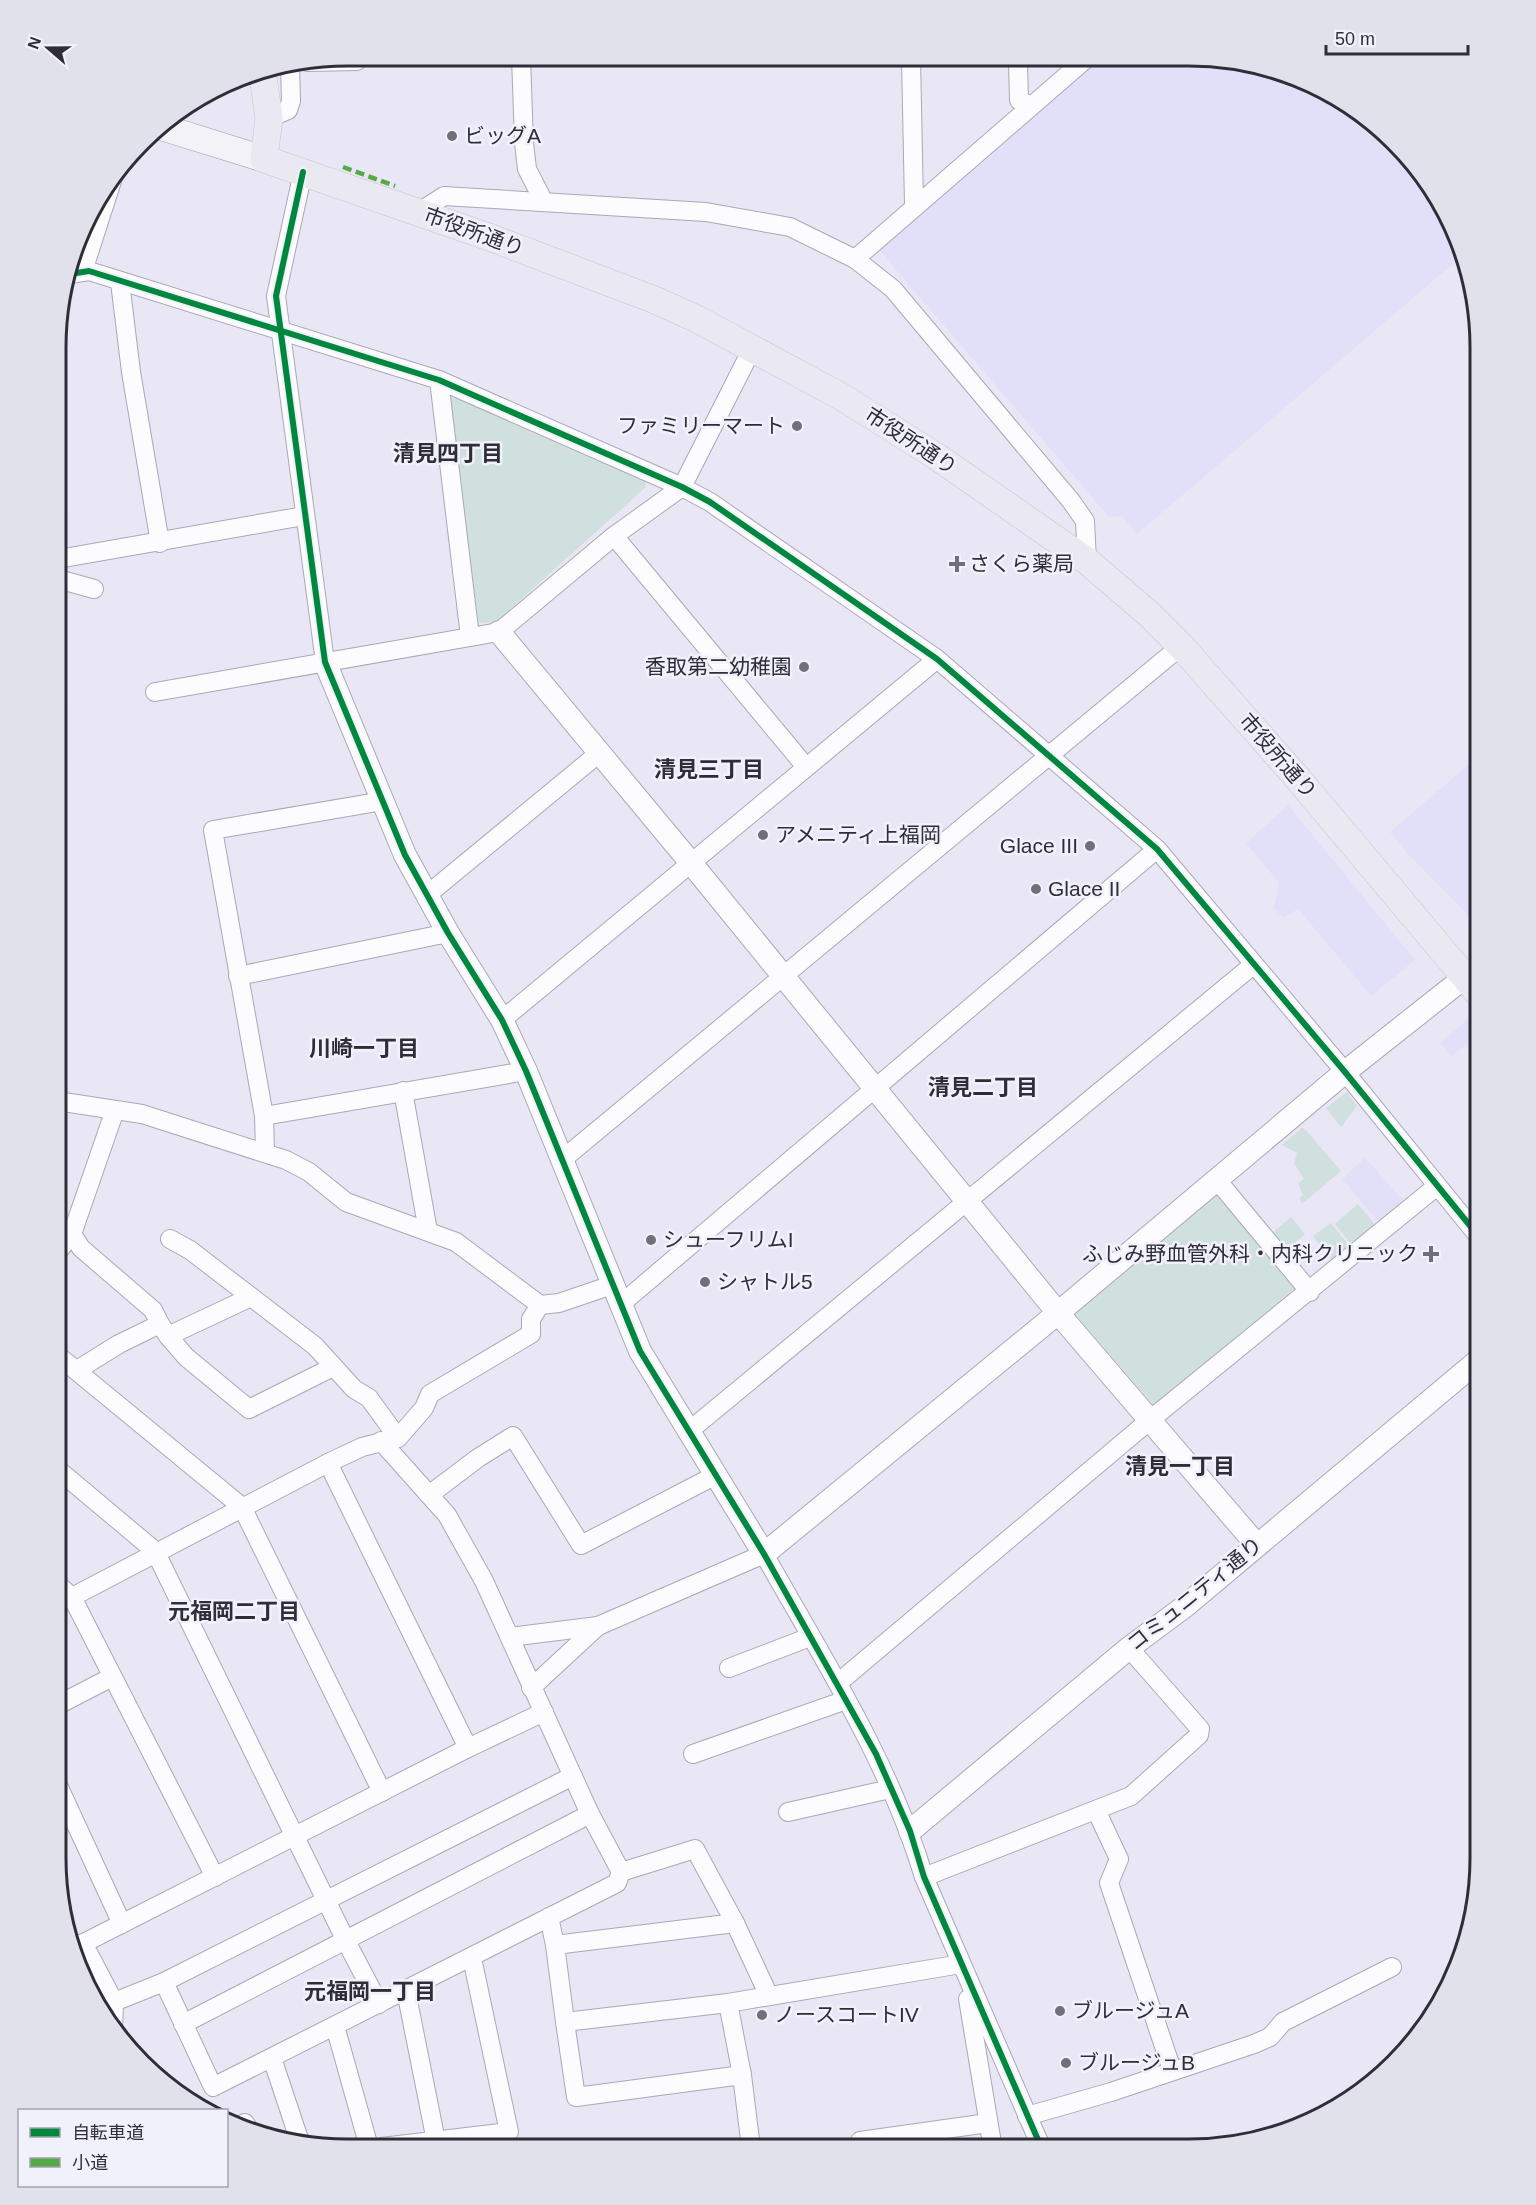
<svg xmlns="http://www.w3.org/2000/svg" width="1536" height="2205" viewBox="0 0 1536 2205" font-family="Helvetica,'Noto Sans JP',sans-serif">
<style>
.built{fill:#e2dff9}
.green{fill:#cfe0de}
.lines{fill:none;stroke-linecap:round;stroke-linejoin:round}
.minor-casing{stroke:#aaa8b4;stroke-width:20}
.tertiary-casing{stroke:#aaa8b4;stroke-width:24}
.secondary-casing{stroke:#aaa8b4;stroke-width:27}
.primary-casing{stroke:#c5c4cc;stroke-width:28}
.minor{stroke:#fcfbfe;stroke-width:18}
.tertiary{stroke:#fcfbfe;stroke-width:22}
.secondary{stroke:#f3f2f8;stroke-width:26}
.primary{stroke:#eae9f2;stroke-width:27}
.quiet{stroke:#54ab46;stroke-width:4.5;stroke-dasharray:9 4.5;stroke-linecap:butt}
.cycleway-casing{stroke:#f1f1fb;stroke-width:10}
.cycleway{stroke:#00873e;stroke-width:6}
.poi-dot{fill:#706f7a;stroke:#f1f1fb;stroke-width:2}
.labels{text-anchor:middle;stroke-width:5;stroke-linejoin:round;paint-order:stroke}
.poi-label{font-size:21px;fill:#2f2e38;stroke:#f1f1fb;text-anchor:start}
.street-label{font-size:21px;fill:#2f2e38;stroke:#f1f1fb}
.neighbourhood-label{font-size:22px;font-weight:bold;fill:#2f2e38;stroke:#f1f1fb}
.rim{fill:none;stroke:#2f2e38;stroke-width:3}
</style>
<rect width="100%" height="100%" fill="#e9e7f6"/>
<!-- built -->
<g class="built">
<path d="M 1096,58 L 1228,58 L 1300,78 L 1366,115 L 1420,169 L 1451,218 L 1460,258 L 1137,534 L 1122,516 L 1109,517 L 879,250 L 882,241 Z"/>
<path d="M 1480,755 L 1480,927 L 1409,855 L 1390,832 Z"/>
<path d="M 1288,805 L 1415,960 L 1371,996 L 1298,909 L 1283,918 L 1274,908 L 1279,883 L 1246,843 Z"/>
<path d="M 1468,1019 L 1480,1033 L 1452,1056 L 1440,1043 Z"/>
<path d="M 1365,1158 L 1404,1201 L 1379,1222 L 1342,1179 Z"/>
</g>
<!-- green -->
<g class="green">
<path d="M 457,397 L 645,479 L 646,487 L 496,622 L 479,623 L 447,400 Z"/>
<path d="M 1347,1092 L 1357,1106 L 1341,1127 L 1326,1108 Z"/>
<path d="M 1303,1127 L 1341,1171 L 1302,1204 L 1299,1198 L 1303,1195 L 1298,1183 L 1304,1179 L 1294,1163 L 1297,1153 L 1282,1145 Z"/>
<path d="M 1217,1192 L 1297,1286 L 1156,1408 L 1075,1314 Z"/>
<path d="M 1358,1204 L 1376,1226 L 1352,1245 L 1335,1224 Z"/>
<path d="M 1291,1217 L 1305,1234 L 1285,1251 L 1271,1234 Z"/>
<path d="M 1331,1223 L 1350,1247 L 1333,1261 L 1313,1236 Z"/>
</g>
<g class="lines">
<defs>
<g id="minor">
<path d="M 521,56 L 524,143 L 527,169 L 544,202"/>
<path d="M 911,57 L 914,205"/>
<path d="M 1015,57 L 1018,63 L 1019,100 L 1031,106"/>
<path d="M 307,62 L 357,61 L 357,56"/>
<path d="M 269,118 L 288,110 L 291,101 L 290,65"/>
<path d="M 303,172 L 276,296 L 325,662"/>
<path d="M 419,212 L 444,196 L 706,212 L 790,227 L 855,259 L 893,289 L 1071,501 L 1085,521 L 1087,561"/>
<path d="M 855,259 L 1087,58"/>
<path d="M 83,271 L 113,178"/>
<path d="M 70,274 L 89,271 L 439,380 L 682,487 L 710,502 L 937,659 L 1157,849 L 1345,1072 L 1480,1238"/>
<path d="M 120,282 L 131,372 L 160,543"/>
<path d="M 439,380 L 470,637"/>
<path d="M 614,536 L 806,767"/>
<path d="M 58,559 L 304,516"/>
<path d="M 58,579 L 94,589"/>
<path d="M 155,692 L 499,632 L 614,536 L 682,487 L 752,349"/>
<path d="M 427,895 L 598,754"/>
<path d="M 238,976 L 448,933"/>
<path d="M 502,1020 L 937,659"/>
<path d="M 403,1091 L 428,1231"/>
<path d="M 57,1101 L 142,1114 L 286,1160 L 309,1172 L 346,1202 L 456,1242 L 540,1305 L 559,1303 L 612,1285"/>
<path d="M 264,1116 L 526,1071"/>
<path d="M 265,1152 L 264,1116 L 213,830 L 383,801"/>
<path d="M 563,1159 L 1181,646"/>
<path d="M 1217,1180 L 1310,1292"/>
<path d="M 57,1230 L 72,1234 L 81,1248 L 153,1310 L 160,1324"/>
<path d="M 170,1239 L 190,1250 L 315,1346 L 354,1389 L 369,1398 L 398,1438"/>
<path d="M 56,1254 L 72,1234 L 115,1110"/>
<path d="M 621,1304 L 1157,849"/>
<path d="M 168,1336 L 186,1357 L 249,1409 L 333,1367"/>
<path d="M 56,1354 L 242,1507 L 382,1792"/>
<path d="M 77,1370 L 119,1344 L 160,1324 L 168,1336 L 251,1297"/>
<path d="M 689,1431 L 1253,965"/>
<path d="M 381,1441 L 447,1515 L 484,1581 L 590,1814 L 621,1872"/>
<path d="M 328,1463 L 468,1748"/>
<path d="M 56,1468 L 155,1551 L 346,1941 L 379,2004"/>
<path d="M 429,1495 L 478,1458 L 513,1436 L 581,1545 L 716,1475"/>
<path d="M 56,1583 L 72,1597 L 215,1877"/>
<path d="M 72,1597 L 328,1463 L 362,1447 L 398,1438 L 424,1408 L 430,1394 L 531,1334 L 531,1319 L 540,1305"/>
<path d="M 510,1637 L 598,1626 L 764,1554 C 823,1659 889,1761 924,1877 L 1042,2149"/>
<path d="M 729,1668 L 810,1637"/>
<path d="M 838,1683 L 1150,1420 L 1437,1186"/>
<path d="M 531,1688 L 598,1626"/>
<path d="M 56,1706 L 112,1677"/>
<path d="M 693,1754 L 846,1700"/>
<path d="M 56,1781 L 122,1924"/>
<path d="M 1096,1810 L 1119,1859 L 1109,1883 L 1172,2070"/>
<path d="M 788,1812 L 890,1789"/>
<path d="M 924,1877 L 1131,1796 L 1199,1735 L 1200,1729 L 1129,1648"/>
<path d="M 549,1917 L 555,1945 L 565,2022 L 728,2003 L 961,1964"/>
<path d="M 83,1943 L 114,2002 L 113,2031"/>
<path d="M 555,1945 L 735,1923"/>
<path d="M 76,1947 L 468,1748 L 544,1712"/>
<path d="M 164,1982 L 213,2087 L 617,1883 L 621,1872 L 695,1849 L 735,1923 L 769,1996"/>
<path d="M 406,1991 L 436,2141"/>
<path d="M 968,1999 L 993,2149"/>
<path d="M 114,2002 L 164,1982 L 573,1776"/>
<path d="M 728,2003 L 742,2075 L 751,2148"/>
<path d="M 565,2022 L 576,2097 L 742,2075"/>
<path d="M 183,2024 L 590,1814"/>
<path d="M 335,2026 L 369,2147"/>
<path d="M 272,2058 L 301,2145"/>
<path d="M 1027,2116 L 1111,2092 L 1254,2044 L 1270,2037 L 1283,2022 L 1392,1967"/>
<path d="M 236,2127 L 245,2123 L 250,2131"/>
<path d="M 382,2147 L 509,2132 L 472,1958"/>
<path d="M 860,2149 L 860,2141 L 988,2123"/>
</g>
<g id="tertiary">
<path d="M 499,632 L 691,863 L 1058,1313 L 1256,1544"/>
<path d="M 325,662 L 405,855 L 448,933 L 502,1020 L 526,1071 L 640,1351 L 764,1554 L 1058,1313 L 1345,1072 L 1465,977"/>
<path d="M 910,1831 L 1129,1648 L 1184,1607 L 1480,1359"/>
</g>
<path id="secondary" d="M 158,126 L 264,159"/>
<path id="primary" d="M 262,70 L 269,118 L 264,159 L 489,237 L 655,300 L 697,319 L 842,397 L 936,456 L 1087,561 L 1150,615 L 1181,646 L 1294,774 L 1480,995"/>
</defs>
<!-- minor casing -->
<use href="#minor" class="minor-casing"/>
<!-- tertiary casing -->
<use href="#tertiary" class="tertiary-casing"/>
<!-- secondary casing -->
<use href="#secondary" class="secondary-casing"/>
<!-- primary casing -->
<use href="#primary" class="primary-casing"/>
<!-- minor -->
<use href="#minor" class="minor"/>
<!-- tertiary -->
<use href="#tertiary" class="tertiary"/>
<!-- secondary -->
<use href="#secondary" class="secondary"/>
<!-- primary -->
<use href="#primary" class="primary"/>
<!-- quiet -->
<path class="quiet" d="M 343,167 L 395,186"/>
<defs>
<g id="cycleway">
<path d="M 303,172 L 276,296 L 325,662 L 405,855 L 448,933 L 502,1020 L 526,1071 L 640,1351 L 764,1554 L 876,1754 L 910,1831 L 924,1877 L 1042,2149"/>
<path d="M 70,274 L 89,271 L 439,380 L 682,487 L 710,502 L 937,659 L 1157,849 L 1345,1072 L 1480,1238"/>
</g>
</defs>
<!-- cycleway casing -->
<use href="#cycleway" class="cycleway-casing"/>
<!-- cycleway -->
<use href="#cycleway" class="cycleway"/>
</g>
<!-- markers -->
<g class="poi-dot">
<circle cx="452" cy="136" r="6"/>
<circle cx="797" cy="426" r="6"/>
<path d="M954 555h6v6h6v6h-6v6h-6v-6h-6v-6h6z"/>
<circle cx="804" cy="667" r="6"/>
<circle cx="763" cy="835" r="6"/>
<circle cx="1090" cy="846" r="6"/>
<circle cx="1036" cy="889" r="6"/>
<circle cx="651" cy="1240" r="6"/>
<path d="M1428 1245h6v6h6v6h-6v6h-6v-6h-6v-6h6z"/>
<circle cx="705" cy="1282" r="6"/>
<circle cx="1060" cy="2011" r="6"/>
<circle cx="762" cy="2015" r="6"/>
<circle cx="1066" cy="2063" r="6"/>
</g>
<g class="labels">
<!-- poi labels -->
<g class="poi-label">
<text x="464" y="143">ビッグA</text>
<text x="785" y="433" text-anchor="end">ファミリーマート</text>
<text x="969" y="571">さくら薬局</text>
<text x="792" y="674" text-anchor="end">香取第二幼稚園</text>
<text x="775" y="842">アメニティ上福岡</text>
<text x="1078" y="853" text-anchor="end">Glace III</text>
<text x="1048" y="896">Glace II</text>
<text x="663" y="1247">シューフリムI</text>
<text x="1418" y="1261" text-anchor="end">ふじみ野血管外科・内科クリニック</text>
<text x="717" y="1289">シャトル5</text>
<text x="1072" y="2018">ブルージュA</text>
<text x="774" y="2022">ノースコートIV</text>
<text x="1078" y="2070">ブルージュB</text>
</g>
<!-- street labels -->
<g class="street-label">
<text transform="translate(474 232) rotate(20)" y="7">市役所通り</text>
<text transform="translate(911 441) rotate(33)" y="7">市役所通り</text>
<text transform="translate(1278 756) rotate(49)" y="7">市役所通り</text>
<text transform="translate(1195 1594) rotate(-39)" y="7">コミュニティ通り</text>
</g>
<!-- neighbourhood labels -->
<g class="neighbourhood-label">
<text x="448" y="461">清見四丁目</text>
<text x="709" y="777">清見三丁目</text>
<text x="364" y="1056">川崎一丁目</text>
<text x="983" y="1095">清見二丁目</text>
<text x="1180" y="1474">清見一丁目</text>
<text x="234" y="1619">元福岡二丁目</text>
<text x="370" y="1999">元福岡一丁目</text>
</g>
</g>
<!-- crop -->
<path d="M0 0H1536V2205H0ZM347 66H1189A281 281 0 0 1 1470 347V1858A281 281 0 0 1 1189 2139H347A281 281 0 0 1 66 1858V347A281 281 0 0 1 347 66Z" fill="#e1e1eb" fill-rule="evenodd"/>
<path class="rim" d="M347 66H1189A281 281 0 0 1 1470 347V1858A281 281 0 0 1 1189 2139H347A281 281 0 0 1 66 1858V347A281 281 0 0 1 347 66Z"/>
<!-- legend -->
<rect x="18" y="2109" width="210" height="78" fill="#f1f1fb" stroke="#a3a3ad" stroke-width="1.5"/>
<rect x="30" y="2128" width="30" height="9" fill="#00873e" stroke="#a3a3ad" stroke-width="1.5"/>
<text x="72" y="2139" font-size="18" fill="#2f2e38">自転車道</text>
<rect x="30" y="2158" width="30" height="9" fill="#54ab46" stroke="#a3a3ad" stroke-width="1.5"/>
<text x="72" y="2169" font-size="18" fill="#2f2e38">小道</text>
<!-- north arrow -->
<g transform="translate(48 48) rotate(290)" stroke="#f1f1fb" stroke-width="4.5" paint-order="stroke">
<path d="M0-4.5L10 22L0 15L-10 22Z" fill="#2f2e38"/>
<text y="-9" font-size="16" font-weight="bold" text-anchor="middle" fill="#2f2e38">N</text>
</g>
<!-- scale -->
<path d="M1326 45v9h142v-9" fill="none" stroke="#2f2e38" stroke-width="3"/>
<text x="1335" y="45" font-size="18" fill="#2f2e38" stroke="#f1f1fb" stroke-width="4.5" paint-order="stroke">50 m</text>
</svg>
